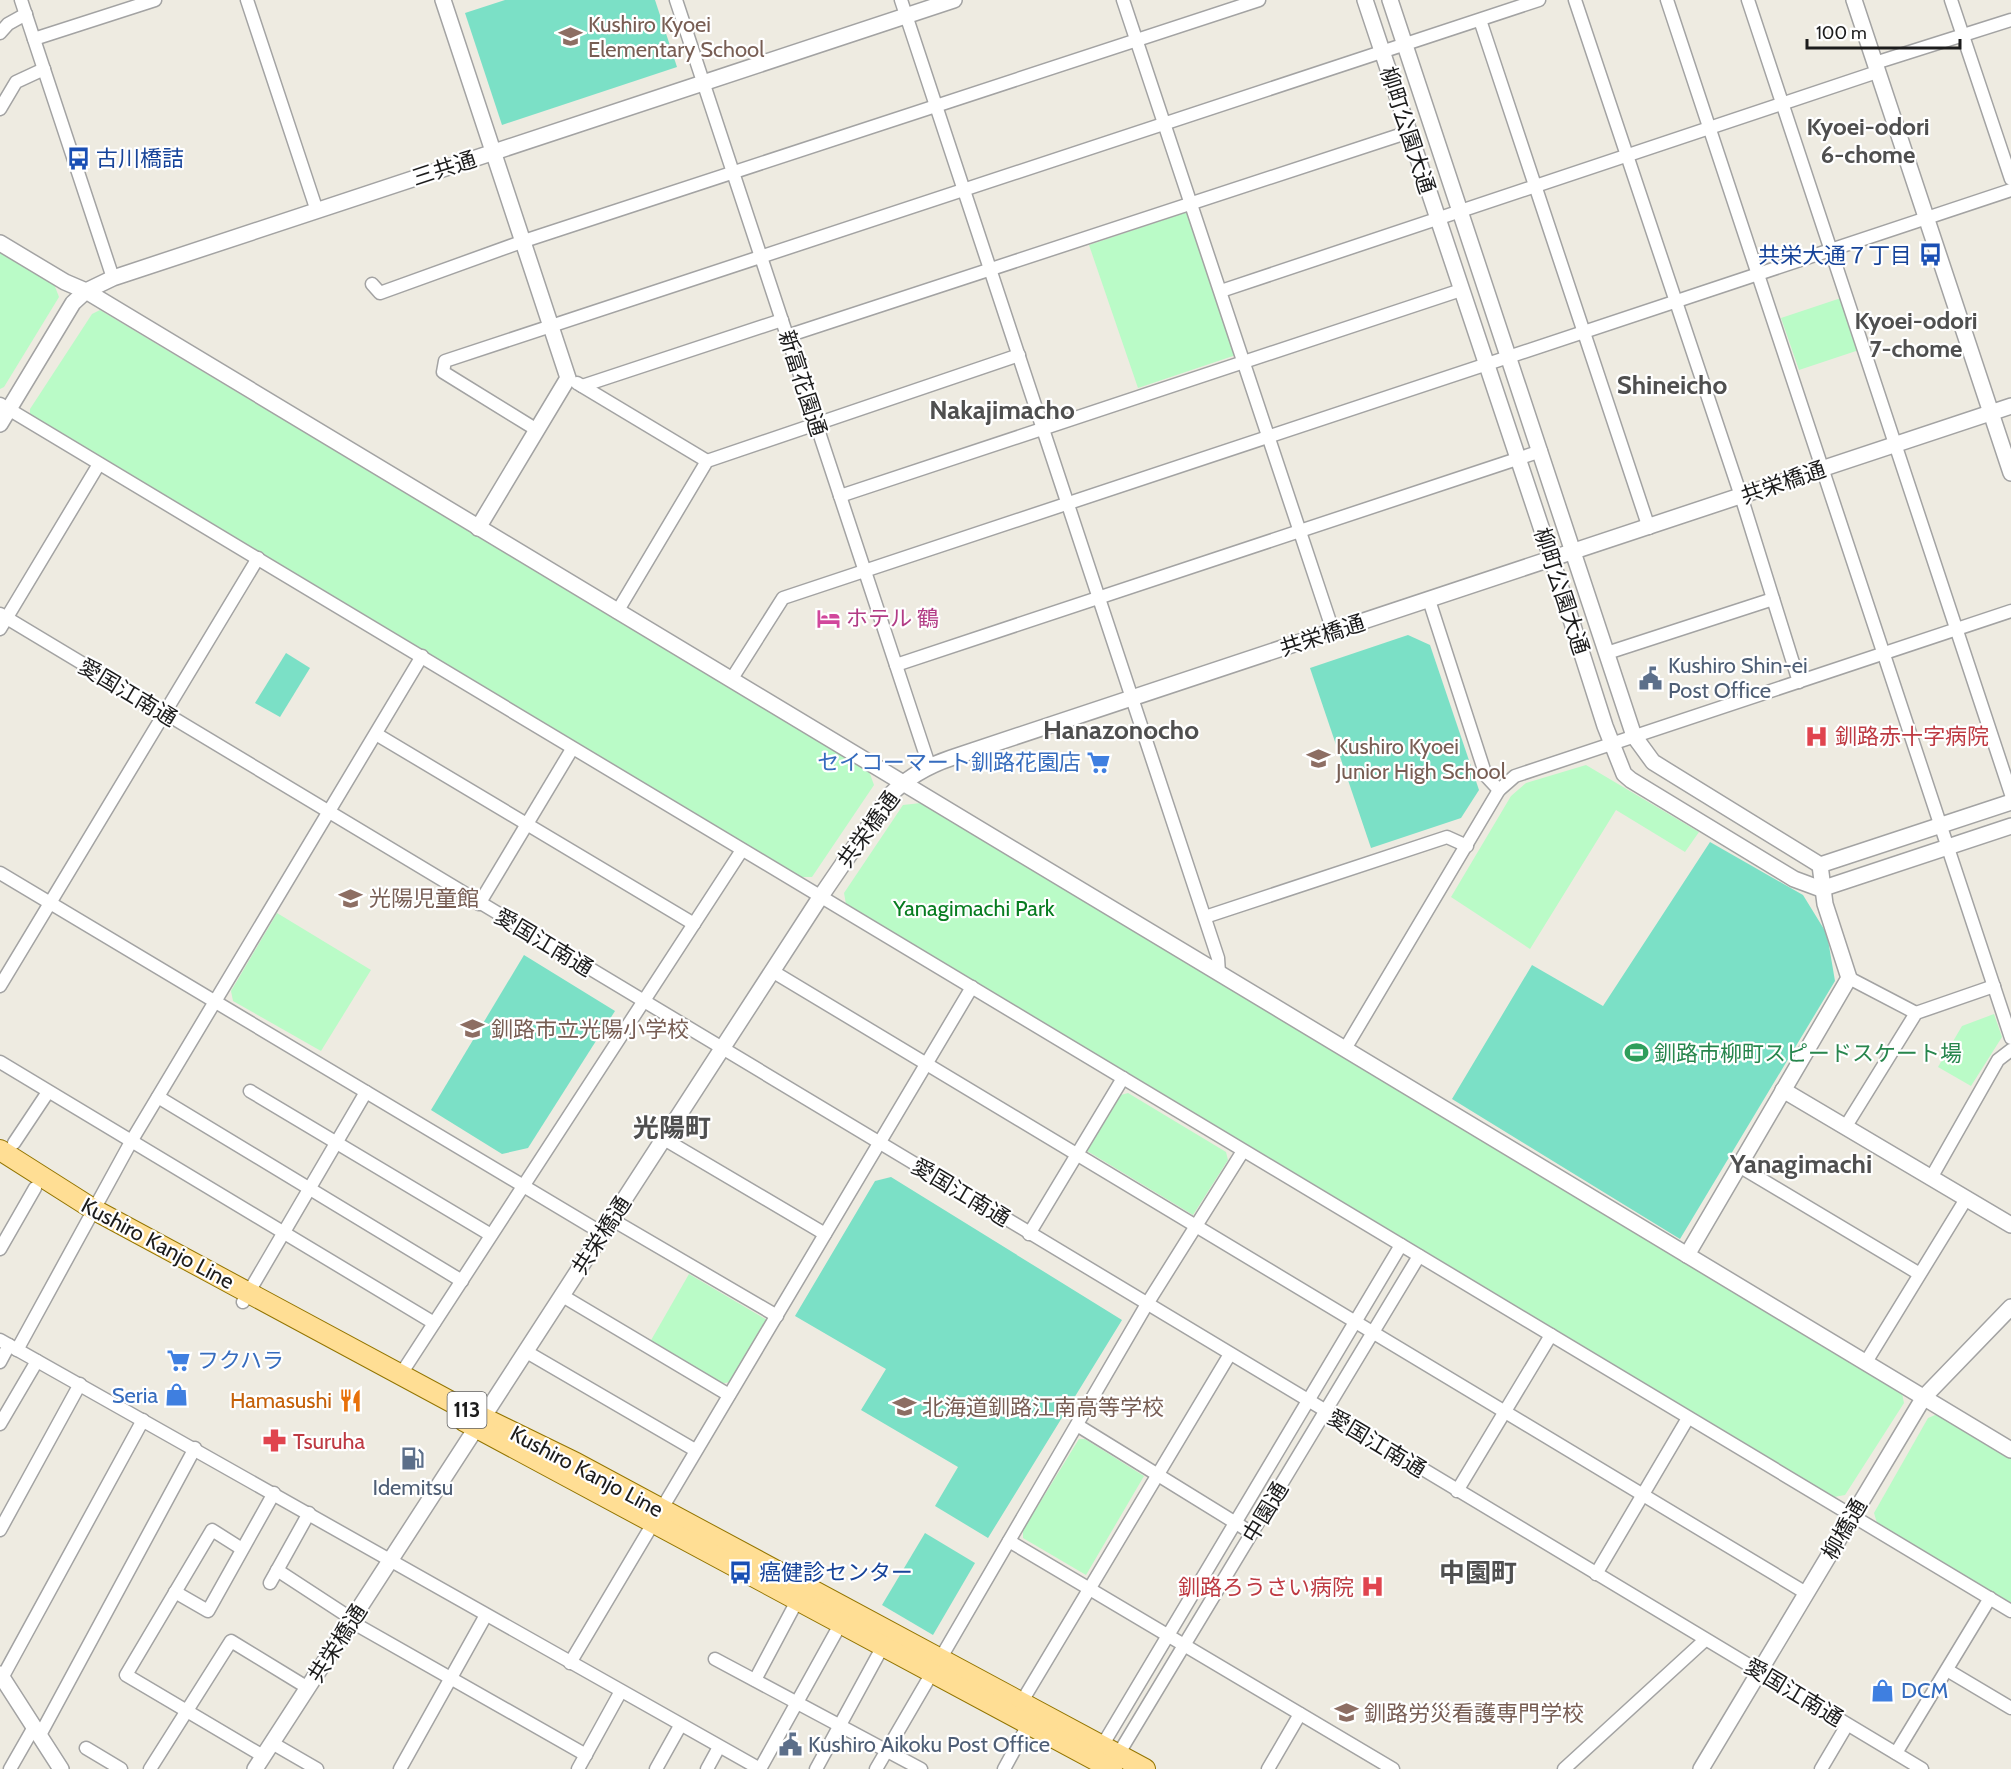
<svg xmlns="http://www.w3.org/2000/svg" width="2011" height="1769" viewBox="0 0 2011 1769" font-family="Cabin,'Noto Sans JP',sans-serif">
<style>
.park{fill:#bafbc7}
.pitch{fill:#7be0c6}
.lines{fill:none;stroke-linecap:round;stroke-linejoin:round}
.minor-casing{stroke:#a3a3a3;stroke-width:15}
.tertiary-casing{stroke:#a3a3a3;stroke-width:18}
.primary-casing{stroke:#937500;stroke-width:22}
.minor{stroke:#fff;stroke-width:12}
.tertiary{stroke:#fff;stroke-width:15}
.primary{stroke:#ffde94;stroke-width:20}
.labels{text-anchor:middle;stroke-width:4.5;stroke-linejoin:round;paint-order:stroke}
.shield{fill:#fff;stroke:#606060;stroke-width:1.5}
.shield-label{font-size:21px;font-weight:bold;fill:#1c1c1c}
.education-label{font-size:22px;fill:#785e54;stroke:#fff;text-anchor:start}
.street-label{font-size:22px;fill:#1c1c1c;stroke:#fff}
.transit-label{font-size:22px;fill:#164399;stroke:#fff;text-anchor:start}
.hotel-label{font-size:22px;fill:#b23c85;stroke:#fff;text-anchor:start}
.service-label{font-size:22px;fill:#4e5e75;stroke:#fff;text-anchor:start}
.health-label{font-size:22px;fill:#be3a42;stroke:#fff;text-anchor:start}
.shop-label{font-size:22px;fill:#366cbe;stroke:#fff;text-anchor:end}
.park-label{font-size:22px;fill:#077c20;stroke:#fff}
.leisure-label{font-size:22px;fill:#27864d;stroke:#fff;text-anchor:start}
.food-label{font-size:22px;fill:#c56008;stroke:#fff;text-anchor:end}
.neighbourhood-label{font-size:24px;font-weight:bold;fill:#4f4f4f;stroke:#fff}
.quarter-label{font-size:26px;font-weight:bold;fill:#4f4f4f;stroke:#fff}
</style>
<rect width="100%" height="100%" fill="#eeebe1"/>
<!-- park -->
<g class="park">
<path d="M 1187,212 L 1236,355 L 1138,388 L 1089,245 Z"/>
<path d="M 0,252 L 54,284 L 59,297 L 4,387 L 0,389 Z"/>
<path d="M 1841,298 L 1859,350 L 1799,370 L 1781,318 Z"/>
<path d="M 100,310 L 869,771 L 874,785 L 812,877 L 801,877 L 30,414 L 30,409 L 92,314 Z"/>
<path d="M 1586,765 L 1699,832 L 1685,852 L 1616,810 L 1530,949 L 1451,897 L 1511,796 L 1526,783 Z"/>
<path d="M 921,803 L 1902,1393 L 1904,1403 L 1845,1495 L 1834,1497 L 846,904 L 844,893 L 903,805 Z"/>
<path d="M 277,913 L 371,970 L 321,1051 L 233,1001 L 231,991 Z"/>
<path d="M 1994,1014 L 2002,1037 L 1971,1086 L 1938,1067 L 1962,1026 Z"/>
<path d="M 1128,1093 L 1226,1152 L 1228,1160 L 1193,1215 L 1087,1151 L 1121,1095 Z"/>
<path d="M 689,1274 L 767,1320 L 730,1382 L 720,1384 L 650,1342 Z"/>
<path d="M 1940,1413 L 2011,1456 L 2011,1603 L 1877,1523 L 1874,1513 L 1928,1418 Z"/>
<path d="M 1079,1439 L 1085,1439 L 1144,1476 L 1086,1575 L 1023,1538 L 1023,1530 Z"/>
</g>
<!-- pitch -->
<g class="pitch">
<path d="M 505,0 L 655,0 L 677,67 L 502,125 L 465,13 Z"/>
<path d="M 1408,635 L 1430,645 L 1479,790 L 1461,818 L 1371,848 L 1310,668 Z"/>
<path d="M 286,653 L 310,668 L 280,717 L 255,703 Z"/>
<path d="M 1710,842 L 1803,895 L 1827,934 L 1835,981 L 1680,1239 L 1452,1099 L 1532,965 L 1603,1006 Z"/>
<path d="M 524,955 L 615,1011 L 528,1148 L 502,1154 L 431,1110 Z"/>
<path d="M 891,1177 L 1122,1320 L 988,1538 L 935,1506 L 958,1467 L 861,1410 L 886,1369 L 795,1316 L 875,1181 Z"/>
<path d="M 925,1533 L 975,1563 L 933,1635 L 882,1605 Z"/>
</g>
<g class="lines">
<defs>
<g id="minor">
<path d="M 21,0 L 113,278"/>
<path d="M 247,0 L 317,211"/>
<path d="M 676,0 L 929,765"/>
<path d="M 901,0 L 1218,958 L 1219,973"/>
<path d="M 1123,0 L 1333,631"/>
<path d="M 1575,0 L 1741,496 L 1799,682"/>
<path d="M 1667,0 L 2011,1038"/>
<path d="M 1748,0 L 2011,794"/>
<path d="M 1951,0 L 2011,179"/>
<path d="M 1480,20 L 1649,528"/>
<path d="M 0,33 L 8,24 L 26,14"/>
<path d="M 34,39 L 155,0"/>
<path d="M 1875,63 L 2011,20"/>
<path d="M 0,109 L 16,82 L 44,69"/>
<path d="M 372,284 L 380,293 L 524,241 L 1259,0"/>
<path d="M 1221,291 L 1877,72"/>
<path d="M 787,336 L 1409,132"/>
<path d="M 577,383 L 707,461"/>
<path d="M 582,386 L 782,320"/>
<path d="M 0,404 L 2011,1611"/>
<path d="M 537,430 L 443,372 L 445,361 L 1539,0"/>
<path d="M 840,496 L 1461,290"/>
<path d="M 1429,600 L 1486,776 L 1499,790"/>
<path d="M 617,612 L 707,461 L 1019,355"/>
<path d="M 0,614 L 1922,1769"/>
<path d="M 0,629 L 99,464"/>
<path d="M 1607,653 L 1773,599"/>
<path d="M 896,665 L 1541,451"/>
<path d="M 731,680 L 783,598 L 2011,190"/>
<path d="M 376,734 L 694,924"/>
<path d="M 0,873 L 602,1233"/>
<path d="M 479,904 L 572,749"/>
<path d="M 1205,917 L 1447,837 L 1467,846"/>
<path d="M 772,971 L 1806,1593"/>
<path d="M 1849,978 L 1916,1013"/>
<path d="M 0,986 L 258,558"/>
<path d="M 1345,1049 L 1499,790 L 1515,776 L 2011,611"/>
<path d="M 0,1062 L 434,1323"/>
<path d="M 250,1091 L 491,1235"/>
<path d="M 158,1097 L 462,1281"/>
<path d="M 1846,1126 L 1916,1013 L 1994,986"/>
<path d="M 664,1139 L 825,1234"/>
<path d="M 14,1143 L 48,1092"/>
<path d="M 1739,1166 L 1918,1273"/>
<path d="M 1931,1178 L 1998,1060 L 2011,1050"/>
<path d="M 611,1219 L 777,1316"/>
<path d="M 1029,1234 L 1123,1078"/>
<path d="M 0,1249 L 35,1188"/>
<path d="M 561,1295 L 729,1395"/>
<path d="M 243,1302 L 366,1092"/>
<path d="M 0,1340 L 760,1769"/>
<path d="M 17,1350 L 132,1140 L 422,656"/>
<path d="M 525,1351 L 695,1450"/>
<path d="M 0,1362 L 9,1345"/>
<path d="M 1866,1362 L 1966,1199"/>
<path d="M 401,1374 L 742,850"/>
<path d="M 0,1424 L 37,1361"/>
<path d="M 1077,1425 L 1252,1533"/>
<path d="M 1457,1491 L 1551,1335"/>
<path d="M 0,1530 L 80,1384"/>
<path d="M 1009,1541 L 1393,1769"/>
<path d="M 242,1549 L 212,1530 L 126,1675 L 263,1756"/>
<path d="M 277,1570 L 352,1619"/>
<path d="M 1596,1574 L 1688,1418"/>
<path d="M 270,1583 L 309,1513"/>
<path d="M 175,1592 L 208,1611 L 274,1493"/>
<path d="M 350,1621 L 586,1755"/>
<path d="M 715,1659 L 921,1769"/>
<path d="M 570,1663 L 972,987"/>
<path d="M 1947,1670 L 2011,1708"/>
<path d="M 2,1678 L 143,1420"/>
<path d="M 755,1680 L 797,1601"/>
<path d="M 1021,1703 L 1230,1354"/>
<path d="M 40,1735 L 195,1448"/>
<path d="M 272,1743 L 317,1769"/>
<path d="M 86,1748 L 121,1769"/>
<path d="M 1099,1751 L 1401,1245"/>
<path d="M 1896,1753 L 1990,1598"/>
<path d="M 1116,1758 L 1419,1256"/>
<path d="M 10,1769 L 34,1727"/>
<path d="M 150,1769 L 231,1641 L 308,1688"/>
<path d="M 400,1769 L 486,1615"/>
<path d="M 578,1769 L 621,1691"/>
<path d="M 656,1769 L 680,1726"/>
<path d="M 707,1769 L 719,1747"/>
<path d="M 760,1769 L 841,1623"/>
<path d="M 816,1769 L 883,1646"/>
<path d="M 876,1769 L 1147,1304 L 1243,1151"/>
<path d="M 1004,1769 L 1028,1725"/>
<path d="M 1268,1769 L 1300,1714"/>
<path d="M 1564,1769 L 1705,1640"/>
<path d="M 1821,1769 L 1847,1725"/>
</g>
<g id="tertiary">
<path d="M 443,0 L 568,378 L 478,528"/>
<path d="M 1365,0 L 1552,560 L 1605,726 L 1624,774 L 1631,780 L 1794,879 L 1821,889 L 2011,826"/>
<path d="M 1390,0 L 1634,736 L 1653,762 L 1820,865"/>
<path d="M 1854,0 L 2011,473"/>
<path d="M 0,243 L 65,282 L 86,291 L 2011,1450"/>
<path d="M 0,424 L 73,303 L 86,291 L 113,278 L 954,0"/>
<path d="M 1820,865 L 2011,802"/>
<path d="M 1783,1090 L 2011,1225"/>
<path d="M 1687,1255 L 1849,978 L 1825,904 L 1820,865"/>
<path d="M 0,1674 L 61,1769"/>
<path d="M 255,1769 L 821,896 L 890,795 C 908,777 927,766 951,758 L 2011,406"/>
<path d="M 1701,1769 L 1924,1397 L 2011,1307"/>
</g>
<g id="primary">
<path d="M 0,1150 L 93,1209 L 457,1405 L 576,1463 L 1145,1769"/>
<path d="M 464,1421 L 1112,1769"/>
</g>
</defs>
<!-- minor casing -->
<use href="#minor" class="minor-casing"/>
<!-- tertiary casing -->
<use href="#tertiary" class="tertiary-casing"/>
<!-- primary casing -->
<use href="#primary" class="primary-casing"/>
<!-- minor -->
<use href="#minor" class="minor"/>
<!-- tertiary -->
<use href="#tertiary" class="tertiary"/>
<!-- primary -->
<use href="#primary" class="primary"/>
</g>
<!-- icons -->
<defs>
<symbol id="school-bare" viewBox="-9 -9 18 18"><path d="M0-5L7-2L0 1L-7-2ZM-4 1L0 2.5L4 1V4Q0 6-4 4Z" fill="#8d6e63" stroke="#fff" stroke-width="2.5" paint-order="stroke"/></symbol>
<symbol id="bus-bare" viewBox="-9 -9 18 18"><path d="M-5-6H5V4H4V6H2V4H-2V6H-4V4H-5ZM-3.5-4V0h7V-4ZM-3.5 1.2v1.5H-2V1.2ZM2 1.2v1.5H3.5V1.2Z" fill="#1a4fb4" stroke="#fff" stroke-width="2.5" paint-order="stroke"/></symbol>
<symbol id="hotel-bare" viewBox="-9 -9 18 18"><path d="M-6-4.5h1.5V1H6V5H4.5V3h-9V5H-6ZM-4 0a1.8 1.8 0 1 1 3.6 0ZM.5 0V-2.5h3Q6-2.5 6 0Z" fill="#d1479c" stroke="#fff" stroke-width="2.5" paint-order="stroke"/></symbol>
<symbol id="civic-bare" viewBox="-9 -9 18 18"><path d="M-.6-6.5H3V-4.5H.6V-3L4-1V1h2V6H-6V1h2V-1L-.6-3ZM-1.2 2.5V6h2.4V2.5Z" fill="#5c6f8a" stroke="#fff" stroke-width="2.5" paint-order="stroke"/></symbol>
<symbol id="hospital-bare" viewBox="-9 -9 18 18"><path d="M-5-5h3v3.5h4V-5h3V5h-3V1.5h-4V5h-3Z" fill="#e0444e" stroke="#fff" stroke-width="2.5" paint-order="stroke"/></symbol>
<symbol id="supermarket-bare" viewBox="-9 -9 18 18"><path d="M-6-5.5h2.5l.6 2H6L4.5 2H-2.5L-4.4-4H-6ZM-1.5 3.2a1.3 1.3 0 1 0 .1 0ZM3 3.2a1.3 1.3 0 1 0 .1 0Z" fill="#3f7fe0" stroke="#fff" stroke-width="2.5" paint-order="stroke"/></symbol>
<symbol id="stadium-bare" viewBox="-9 -9 18 18"><path d="M0-5a6.5 5 0 1 0 0 10a6.5 5 0 1 0 0-10ZM-3.5-1.8h7v3.6h-7Z" fill="#2e9e5b" stroke="#fff" stroke-width="2.5" paint-order="stroke"/></symbol>
<symbol id="shop-bare" viewBox="-9 -9 18 18"><path d="M-5-2.5h2.3a2.7 3.5 0 0 1 5.4 0H5L5.5 6h-11ZM-1.5-2.5h3a1.5 2.3 0 0 0-3 0Z" fill="#3f7fe0" stroke="#fff" stroke-width="2.5" paint-order="stroke"/></symbol>
<symbol id="restaurant-bare" viewBox="-9 -9 18 18"><path d="M-5-6h1v4h1v-4h1v4h1v-4h1v5L-1.5 .5V6h-2V.5L-5-1ZM5-6V6H3V1.5H1.5Q1.5-4 5-6Z" fill="#e8710a" stroke="#fff" stroke-width="2.5" paint-order="stroke"/></symbol>
<symbol id="pharmacy-bare" viewBox="-9 -9 18 18"><path d="M-2-6h4v4h4v4h-4v4h-4v-4h-4v-4h4Z" fill="#e0444e" stroke="#fff" stroke-width="2.5" paint-order="stroke"/></symbol>
<symbol id="fuel-bare" viewBox="-9 -9 18 18"><path d="M-5.5-6h7V0h2V4h1.3V-2.5L3-4.5l.8-.8L6-3V5H2.5V1h-1V6h-7ZM-4.2-4.7v3.2H.2V-4.7Z" fill="#5c6f8a" stroke="#fff" stroke-width="2.5" paint-order="stroke"/></symbol>
<symbol id="university-bare" viewBox="-9 -9 18 18"><path d="M0-5L7-2L0 1L-7-2ZM-4 1L0 2.5L4 1V4Q0 6-4 4Z" fill="#8d6e63" stroke="#fff" stroke-width="2.5" paint-order="stroke"/></symbol>
</defs>
<g fill-rule="evenodd">
<use href="#school-bare" x="554" y="20" width="33" height="33"/>
<use href="#bus-bare" x="62" y="142" width="33" height="33"/>
<use href="#bus-bare" x="1914" y="238" width="33" height="33"/>
<use href="#hotel-bare" x="812" y="602" width="33" height="33"/>
<use href="#civic-bare" x="1634" y="662" width="33" height="33"/>
<use href="#hospital-bare" x="1800" y="720" width="33" height="33"/>
<use href="#school-bare" x="1302" y="742" width="33" height="33"/>
<use href="#supermarket-bare" x="1082" y="746" width="33" height="33"/>
<use href="#school-bare" x="334" y="882" width="33" height="33"/>
<use href="#school-bare" x="456" y="1012" width="33" height="33"/>
<use href="#stadium-bare" x="1620" y="1036" width="33" height="33"/>
<use href="#supermarket-bare" x="162" y="1344" width="33" height="33"/>
<use href="#shop-bare" x="160" y="1378" width="33" height="33"/>
<use href="#restaurant-bare" x="334" y="1384" width="33" height="33"/>
<use href="#school-bare" x="888" y="1390" width="33" height="33"/>
<use href="#pharmacy-bare" x="258" y="1424" width="33" height="33"/>
<use href="#fuel-bare" x="396" y="1442" width="33" height="33"/>
<use href="#bus-bare" x="724" y="1556" width="33" height="33"/>
<use href="#hospital-bare" x="1356" y="1570" width="33" height="33"/>
<use href="#shop-bare" x="1866" y="1674" width="33" height="33"/>
<use href="#university-bare" x="1330" y="1696" width="33" height="33"/>
<use href="#civic-bare" x="774" y="1728" width="33" height="33"/>
</g>
<g class="labels">
<!-- shield labels -->
<rect class="shield" x="447.5" y="1392" width="39" height="36" rx="4.5"/>
<g class="shield-label">
<text x="467" y="1417">113</text>
</g>
<!-- education labels -->
<g class="education-label">
<text x="588" y="32">Kushiro Kyoei<tspan x="588" dy="25">Elementary School</tspan></text>
<text x="1336" y="754">Kushiro Kyoei<tspan x="1336" dy="25">Junior High School</tspan></text>
<text x="369" y="906">光陽児童館</text>
<text x="491" y="1037">釧路市立光陽小学校</text>
<text x="922" y="1415">北海道釧路江南高等学校</text>
<text x="1364" y="1721">釧路労災看護専門学校</text>
</g>
<!-- street labels -->
<g class="street-label">
<text transform="translate(1408 130) rotate(72)" y="8">柳町公園大通</text>
<text transform="translate(444 168) rotate(-18)" y="8">三共通</text>
<text transform="translate(803 383) rotate(72)" y="8">新富花園通</text>
<text transform="translate(1783 482) rotate(-19)" y="8">共栄橋通</text>
<text transform="translate(1562 591) rotate(72)" y="8">柳町公園大通</text>
<text transform="translate(1322 635) rotate(-18)" y="8">共栄橋通</text>
<text transform="translate(128 692) rotate(31)" y="8">愛国江南通</text>
<text transform="translate(868 829) rotate(-54)" y="8">共栄橋通</text>
<text transform="translate(544 942) rotate(31)" y="8">愛国江南通</text>
<text transform="translate(961 1192) rotate(31)" y="8">愛国江南通</text>
<text transform="translate(601 1235) rotate(-57)" y="8">共栄橋通</text>
<text transform="translate(158 1243) rotate(28)" y="8">Kushiro Kanjo Line</text>
<text transform="translate(1377 1443) rotate(31)" y="8">愛国江南通</text>
<text transform="translate(587 1471) rotate(28)" y="8">Kushiro Kanjo Line</text>
<text transform="translate(1265 1512) rotate(-59)" y="8">中園通</text>
<text transform="translate(1844 1529) rotate(-60)" y="8">柳橋通</text>
<text transform="translate(337 1643) rotate(-57)" y="8">共栄橋通</text>
<text transform="translate(1794 1692) rotate(31)" y="8">愛国江南通</text>
</g>
<!-- transit labels -->
<g class="transit-label">
<text x="96" y="166">古川橋詰</text>
<text x="1912" y="263" text-anchor="end">共栄大通７丁目</text>
<text x="759" y="1580">癌健診センター</text>
</g>
<!-- hotel labels -->
<g class="hotel-label">
<text x="846" y="626">ホテル 鶴</text>
</g>
<!-- service labels -->
<g class="service-label">
<text x="1668" y="673">Kushiro Shin-ei<tspan x="1668" dy="25">Post Office</tspan></text>
<text x="413" y="1495" text-anchor="middle">Idemitsu</text>
<text x="808" y="1752">Kushiro Aikoku Post Office</text>
</g>
<!-- health labels -->
<g class="health-label">
<text x="1835" y="744">釧路赤十字病院</text>
<text x="293" y="1449">Tsuruha</text>
<text x="1354" y="1595" text-anchor="end">釧路ろうさい病院</text>
</g>
<!-- shop labels -->
<g class="shop-label">
<text x="1081" y="770">セイコーマート釧路花園店</text>
<text x="197" y="1368" text-anchor="start">フクハラ</text>
<text x="158" y="1403">Seria</text>
<text x="1901" y="1698" text-anchor="start">DCM</text>
</g>
<!-- park labels -->
<g class="park-label">
<text x="974" y="916">Yanagimachi Park</text>
</g>
<!-- leisure labels -->
<g class="leisure-label">
<text x="1654" y="1061">釧路市柳町スピードスケート場</text>
</g>
<!-- food labels -->
<g class="food-label">
<text x="332" y="1408">Hamasushi</text>
</g>
<!-- neighbourhood labels -->
<g class="neighbourhood-label">
<text x="1868" y="135">Kyoei-odori<tspan x="1868" dy="28">6-chome</tspan></text>
<text x="1916" y="329">Kyoei-odori<tspan x="1916" dy="28">7-chome</tspan></text>
</g>
<!-- quarter labels -->
<g class="quarter-label">
<text x="1672" y="394">Shineicho</text>
<text x="1002" y="419">Nakajimacho</text>
<text x="1121" y="739">Hanazonocho</text>
<text x="672" y="1137">光陽町</text>
<text x="1801" y="1173">Yanagimachi</text>
<text x="1478" y="1582">中園町</text>
</g>
</g>
<!-- scale -->
<path d="M1807 39v9h153v-9" fill="none" stroke="#1c1c1c" stroke-width="3"/>
<text x="1816" y="39" font-size="18" fill="#1c1c1c" stroke="#ffffff" stroke-width="4.5" paint-order="stroke">100 m</text>
</svg>
